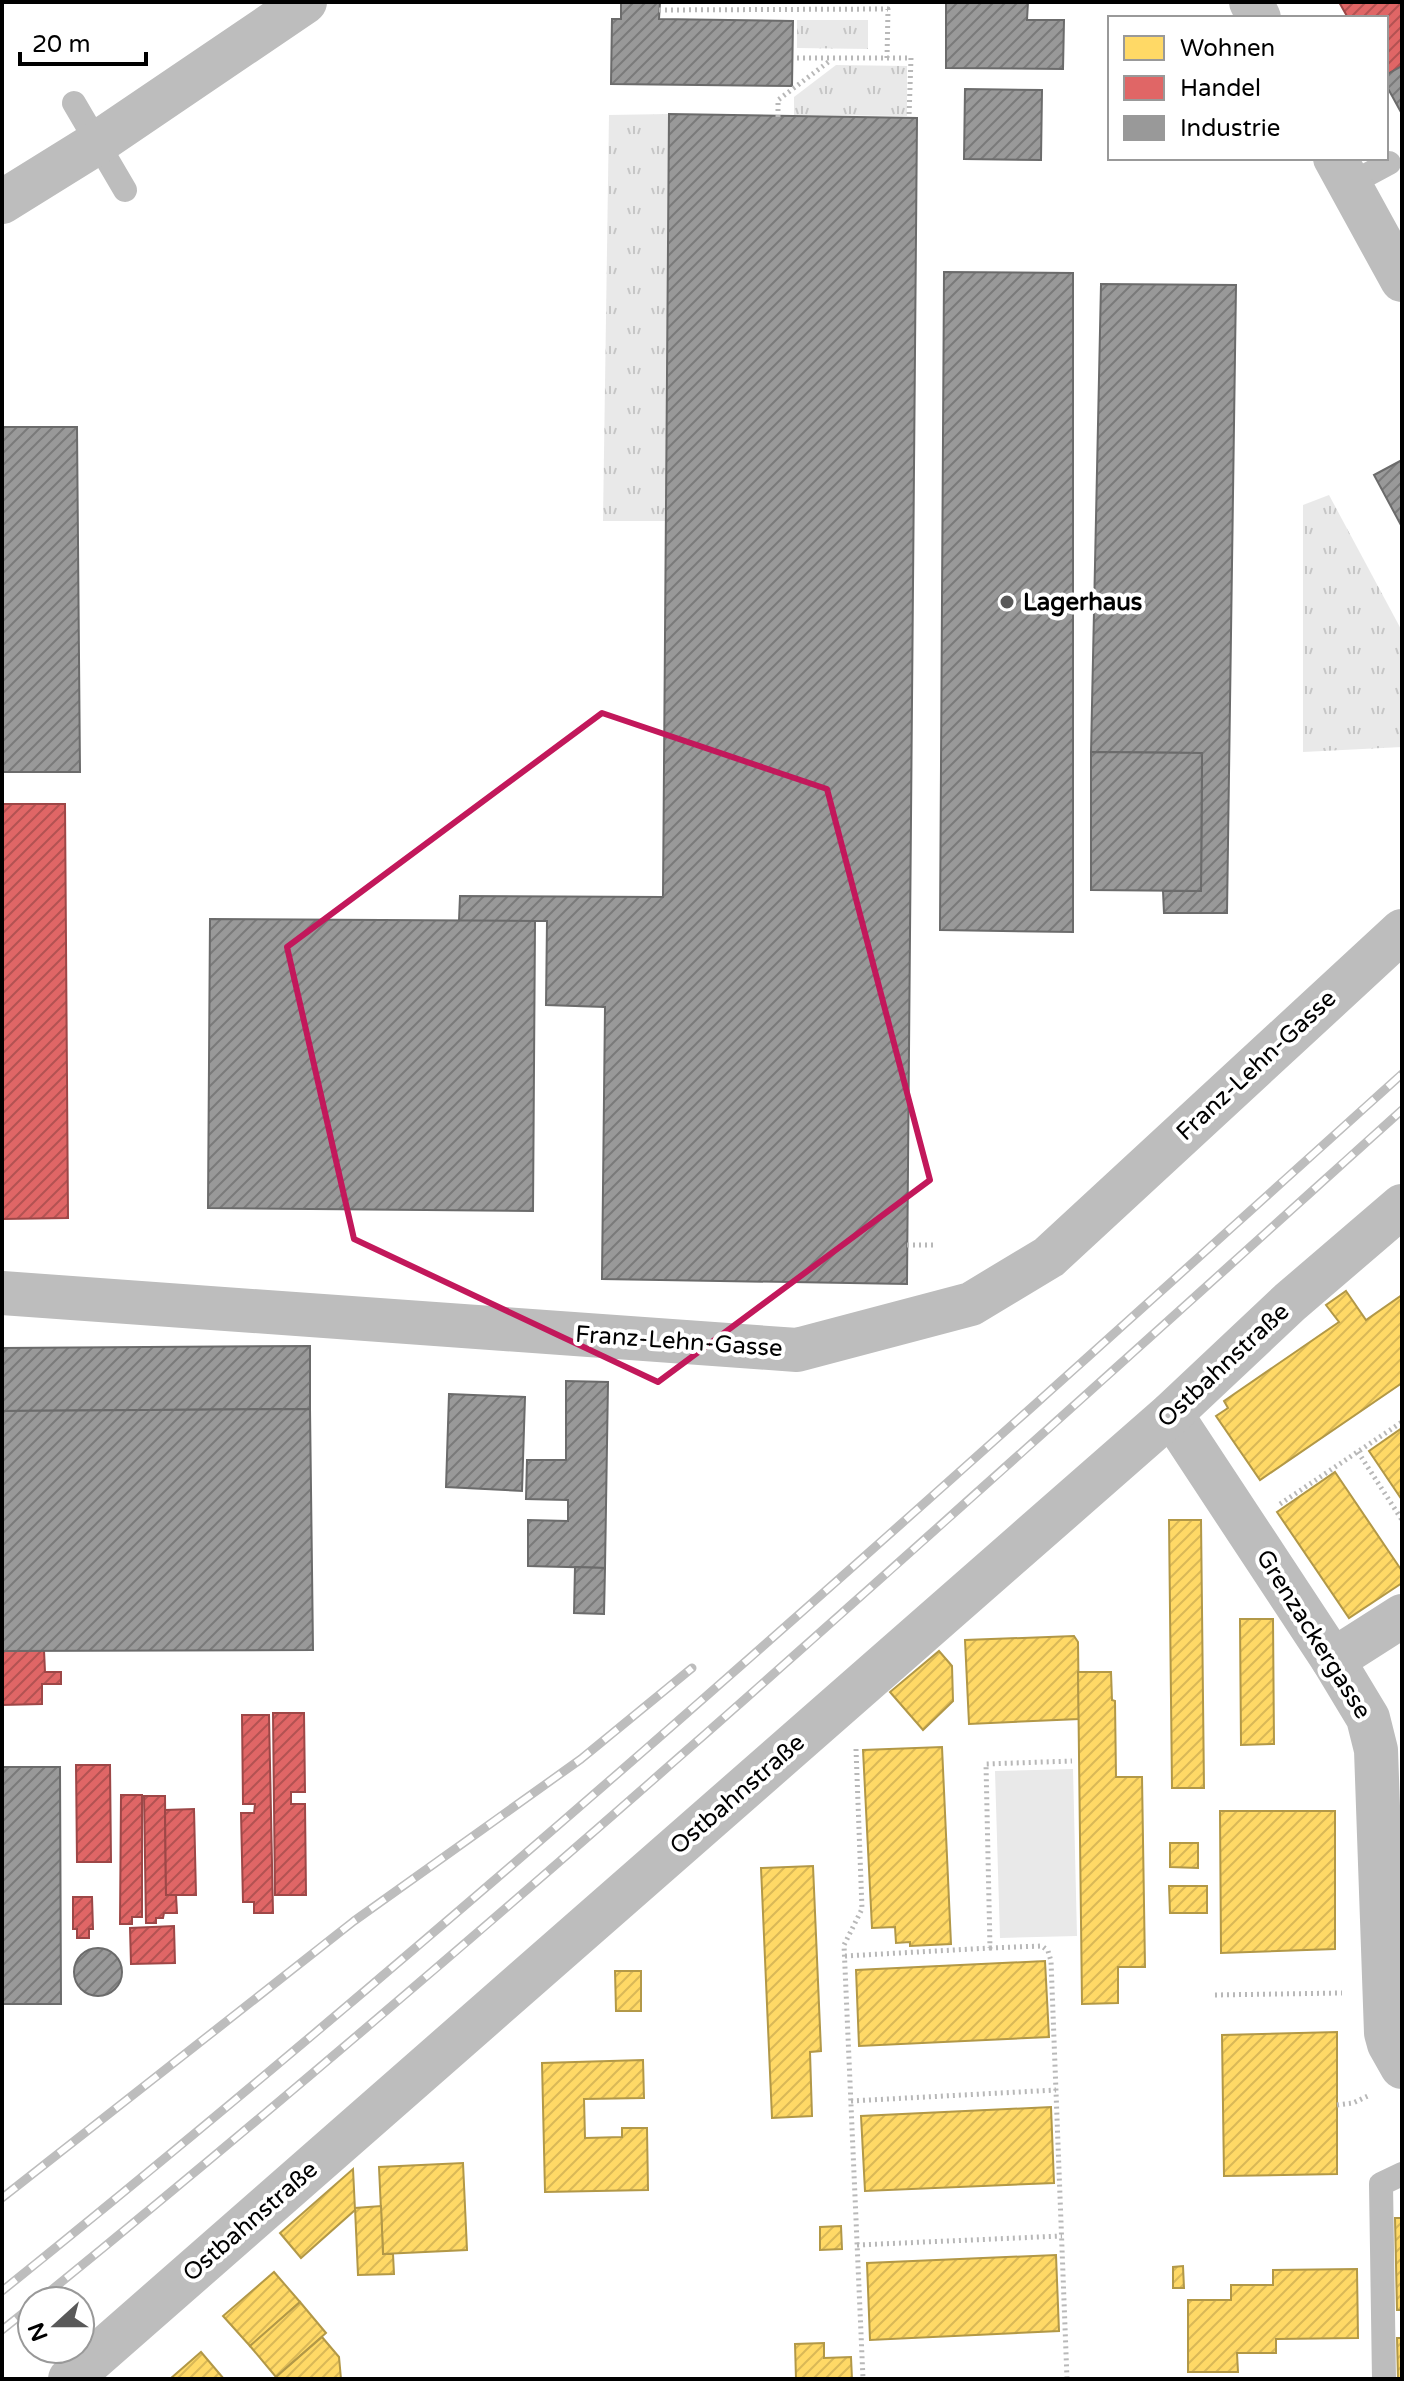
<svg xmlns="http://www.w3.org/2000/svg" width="1404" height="2381" viewBox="0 0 1404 2381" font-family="'Varela Round',sans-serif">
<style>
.grass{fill:url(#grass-tufts)}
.green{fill:#e9e9e9}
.homes{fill:url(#homes-hatch);stroke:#b29847;stroke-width:2}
.shops{fill:url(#shops-hatch);stroke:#9d4747;stroke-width:2}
.industry{fill:url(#industry-hatch);stroke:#6b6b6b;stroke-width:2}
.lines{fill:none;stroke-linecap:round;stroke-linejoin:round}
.path{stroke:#b8b8b8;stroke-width:5;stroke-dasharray:2 4;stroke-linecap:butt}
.service{stroke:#bdbdbd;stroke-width:24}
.minor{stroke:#bdbdbd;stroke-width:44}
.rail-casing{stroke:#bdbdbd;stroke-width:9}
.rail{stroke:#fff;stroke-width:6;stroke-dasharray:18;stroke-linecap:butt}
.marked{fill:none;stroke:#c2185b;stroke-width:6;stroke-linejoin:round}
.poi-dot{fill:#595959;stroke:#fff;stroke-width:3}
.labels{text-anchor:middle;stroke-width:8;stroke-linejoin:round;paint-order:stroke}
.poi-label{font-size:24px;font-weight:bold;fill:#000;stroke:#fff;text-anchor:start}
.street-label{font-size:24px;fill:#000;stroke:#fff}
</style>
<defs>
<pattern id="grass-tufts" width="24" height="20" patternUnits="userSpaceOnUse" patternTransform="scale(2)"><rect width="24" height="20" fill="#e9e9e9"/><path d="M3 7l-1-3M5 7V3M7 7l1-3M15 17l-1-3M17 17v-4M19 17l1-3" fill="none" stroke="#c6c6c6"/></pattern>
<pattern id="homes-hatch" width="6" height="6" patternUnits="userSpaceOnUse" patternTransform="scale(2)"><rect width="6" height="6" fill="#ffd966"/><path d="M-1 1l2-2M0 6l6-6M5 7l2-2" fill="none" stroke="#d9b857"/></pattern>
<pattern id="shops-hatch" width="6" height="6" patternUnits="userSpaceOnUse" patternTransform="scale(2)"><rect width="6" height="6" fill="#e06666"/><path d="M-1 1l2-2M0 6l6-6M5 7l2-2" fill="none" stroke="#b35252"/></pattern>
<pattern id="industry-hatch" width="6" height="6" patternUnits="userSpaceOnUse" patternTransform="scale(2)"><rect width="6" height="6" fill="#999"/><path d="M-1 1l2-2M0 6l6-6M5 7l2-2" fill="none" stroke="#7a7a7a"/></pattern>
</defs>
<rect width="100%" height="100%" fill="#fff"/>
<!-- grass -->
<g class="grass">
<path d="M 797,20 L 868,20 L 868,49 L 797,48 Z"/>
<path d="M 836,65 L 907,66 L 907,116 L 794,115 L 794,97 Z"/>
<path d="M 669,114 L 666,521 L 603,521 L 609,115 Z"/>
<path d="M 1329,495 L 1402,631 L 1402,747 L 1303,752 L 1303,505 Z"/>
</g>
<!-- green -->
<path class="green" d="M 1073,1769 L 1077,1936 L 1000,1938 L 995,1771 Z"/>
<!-- homes -->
<g class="homes">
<path d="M 1346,1291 L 1366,1320 L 1402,1295 L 1402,1383 L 1260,1480 L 1216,1416 L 1228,1408 L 1224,1401 L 1339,1322 L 1326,1305 Z"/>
<path d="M 1402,1428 L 1402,1500 L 1369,1451 Z"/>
<path d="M 1335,1472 L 1402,1571 L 1402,1583 L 1349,1618 L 1277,1512 Z"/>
<path d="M 1169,1520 L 1201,1520 L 1204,1788 L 1172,1788 Z"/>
<path d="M 1240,1619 L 1273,1619 L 1274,1744 L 1241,1745 Z"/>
<path d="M 1074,1636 L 1078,1642 L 1079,1719 L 969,1724 L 965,1640 Z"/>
<path d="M 939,1651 L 952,1666 L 953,1701 L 923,1730 L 890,1692 Z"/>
<path d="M 1078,1672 L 1111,1672 L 1112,1700 L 1115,1701 L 1116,1777 L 1142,1777 L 1145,1967 L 1118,1967 L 1118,2003 L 1082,2004 Z"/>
<path d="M 942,1747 L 951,1944 L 910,1946 L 910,1942 L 896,1943 L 895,1927 L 872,1928 L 863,1750 Z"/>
<path d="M 1220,1811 L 1335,1811 L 1335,1949 L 1221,1953 Z"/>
<path d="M 1170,1843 L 1198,1843 L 1198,1868 L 1170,1867 Z"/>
<path d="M 813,1866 L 821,2051 L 810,2052 L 812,2116 L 772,2118 L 761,1868 Z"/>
<path d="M 1169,1886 L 1207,1886 L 1207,1913 L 1170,1913 Z"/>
<path d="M 1045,1961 L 1049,2037 L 859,2046 L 856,1970 Z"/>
<path d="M 615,1971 L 641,1971 L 641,2011 L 616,2011 Z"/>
<path d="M 1337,2032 L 1337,2174 L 1224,2176 L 1222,2035 Z"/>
<path d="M 643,2060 L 644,2098 L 584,2099 L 585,2138 L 622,2137 L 622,2128 L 647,2128 L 648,2190 L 545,2192 L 542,2063 Z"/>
<path d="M 1051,2107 L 1054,2183 L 865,2191 L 861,2116 Z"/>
<path d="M 463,2163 L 467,2250 L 383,2254 L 379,2167 Z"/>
<path d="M 353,2169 L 355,2210 L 301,2258 L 280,2233 Z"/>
<path d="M 381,2206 L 383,2254 L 393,2254 L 394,2274 L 358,2275 L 355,2208 Z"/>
<path d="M 1395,2218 L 1402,2218 L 1402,2310 L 1397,2310 Z"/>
<path d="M 841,2226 L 842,2249 L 820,2250 L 820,2227 Z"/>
<path d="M 1056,2255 L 1059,2331 L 870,2340 L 867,2263 Z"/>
<path d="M 1183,2266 L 1184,2288 L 1173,2288 L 1173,2267 Z"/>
<path d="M 1357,2269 L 1358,2338 L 1276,2339 L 1276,2353 L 1237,2353 L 1238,2372 L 1188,2372 L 1188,2300 L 1231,2300 L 1231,2285 L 1273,2285 L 1273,2270 Z"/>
<path d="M 274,2272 L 300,2302 L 250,2346 L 223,2316 Z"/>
<path d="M 300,2302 L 326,2333 L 276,2377 L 250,2346 Z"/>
<path d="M 322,2337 L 339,2357 L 341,2379 L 278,2379 L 276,2377 Z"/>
<path d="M 1397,2338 L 1402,2338 L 1402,2379 L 1398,2379 Z"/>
<path d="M 824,2343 L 824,2358 L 851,2357 L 852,2379 L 796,2379 L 795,2344 Z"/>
<path d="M 201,2352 L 224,2379 L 170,2379 Z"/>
</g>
<!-- shops -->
<g class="shops">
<path d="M 1339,2 L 1402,2 L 1402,66 L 1386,75 L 1386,18 L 1348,18 Z"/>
<path d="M 2,804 L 65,804 L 68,1218 L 2,1219 Z"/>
<path d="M 44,1650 L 45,1672 L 61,1672 L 61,1684 L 42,1684 L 42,1704 L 2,1705 L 2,1651 Z"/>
<path d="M 273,1713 L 304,1713 L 305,1792 L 291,1792 L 291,1804 L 305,1804 L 306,1895 L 275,1895 Z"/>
<path d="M 242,1715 L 269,1715 L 273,1913 L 254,1913 L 254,1902 L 243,1902 L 241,1813 L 254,1813 L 255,1804 L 243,1804 Z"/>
<path d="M 76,1765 L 110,1765 L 111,1862 L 77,1862 Z"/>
<path d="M 121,1795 L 142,1795 L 142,1917 L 132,1917 L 132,1924 L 120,1924 Z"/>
<path d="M 144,1796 L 165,1796 L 166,1895 L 176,1895 L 177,1913 L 164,1913 L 163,1918 L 156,1918 L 156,1923 L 146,1923 Z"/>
<path d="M 194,1809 L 196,1895 L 166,1895 L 165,1810 Z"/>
<path d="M 73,1897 L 92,1897 L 93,1929 L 89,1929 L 89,1938 L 77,1938 L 77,1929 L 73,1929 Z"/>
<path d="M 174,1926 L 175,1963 L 131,1964 L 130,1928 Z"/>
</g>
<!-- industry -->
<g class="industry">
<path d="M 621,2 L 660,2 L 659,19 L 793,21 L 792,86 L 611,84 L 612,19 L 621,19 Z"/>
<path d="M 946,2 L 1028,2 L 1027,20 L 1064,20 L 1063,69 L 946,68 Z"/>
<path d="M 1402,66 L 1402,114 L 1386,85 L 1386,75 Z"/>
<path d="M 965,89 L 1042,90 L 1041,160 L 964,159 Z"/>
<path d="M 669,114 L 917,118 L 907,1284 L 602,1279 L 605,1007 L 546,1005 L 547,921 L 459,921 L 460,896 L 663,897 Z"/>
<path d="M 944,272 L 1073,273 L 1073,932 L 940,930 Z"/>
<path d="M 1101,284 L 1236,285 L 1227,913 L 1164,913 L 1163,891 L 1201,891 L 1202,753 L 1091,752 Z"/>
<path d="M 2,427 L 77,427 L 80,772 L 2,772 Z"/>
<path d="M 1402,460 L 1402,527 L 1374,475 Z"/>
<path d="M 1091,752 L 1202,753 L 1201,891 L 1091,890 Z"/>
<path d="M 210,919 L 535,921 L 533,1211 L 208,1208 Z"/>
<path d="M 310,1346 L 310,1409 L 2,1411 L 2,1348 Z"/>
<path d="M 566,1381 L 608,1382 L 605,1568 L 528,1566 L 528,1520 L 568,1521 L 568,1500 L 526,1499 L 527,1460 L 566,1460 Z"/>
<path d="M 449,1394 L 525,1397 L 522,1491 L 446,1487 Z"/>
<path d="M 310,1409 L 313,1650 L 2,1651 L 2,1411 Z"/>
<path d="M 575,1567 L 605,1568 L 604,1614 L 574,1613 Z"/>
<path d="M 2,1767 L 60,1767 L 61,2004 L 2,2004 Z"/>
<circle cx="98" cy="1972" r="24"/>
</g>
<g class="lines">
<!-- path -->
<g class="path">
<path d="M 659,10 L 888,9 L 887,58 L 793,58"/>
<path d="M 887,58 L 911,58 L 909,117"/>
<path d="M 778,117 L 778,100 L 831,60"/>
<path d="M 907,1245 L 934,1245"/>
<path d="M 1358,1452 L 1402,1520"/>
<path d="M 1280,1504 L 1402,1422"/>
<path d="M 856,1749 L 862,1909 L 844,1945 L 863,2379"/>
<path d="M 990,1948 L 1042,1946 L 1048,1951 L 1051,1961 L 1067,2379"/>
<path d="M 845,1956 L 990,1948 L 986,1764 L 1072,1761"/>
<path d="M 1215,1995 L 1342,1993"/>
<path d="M 851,2101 L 1056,2090"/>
<path d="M 1337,2105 L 1353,2103 L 1370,2095"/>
<path d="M 857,2245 L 1062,2236"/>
</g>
<!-- service -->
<g class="service">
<path d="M 74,103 L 125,190"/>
<path d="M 1350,184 L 1389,163"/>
<path d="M 1384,2379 L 1381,2184 L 1402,2174"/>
</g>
<!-- minor -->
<g class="minor">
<path d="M 1251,2 L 1259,18"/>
<path d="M 1335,158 L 1402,280"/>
<path d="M 2,202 L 97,143 L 305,2"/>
<path d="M 2,1293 L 797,1350 L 971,1304 L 1049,1257 L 1402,931"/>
<path d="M 1171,1414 L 1333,1660 L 1368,1718 L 1376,1750 L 1386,2033 L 1389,2044 L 1402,2067"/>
<path d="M 1333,1660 L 1402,1616"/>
<path d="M 70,2379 L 1171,1414 L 1290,1302 L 1402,1206"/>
</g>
<defs>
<g id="rail">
<path d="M 2,2198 L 354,1921 L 581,1759 L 692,1668"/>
<path d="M 2,2291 C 484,1903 943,1488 1402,1074"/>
<path d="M 38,2301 C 507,1920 954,1514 1402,1110"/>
<path d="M 2,2330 L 32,2306"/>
</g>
</defs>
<!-- rail casing -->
<use href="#rail" class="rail-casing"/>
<!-- rail -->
<use href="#rail" class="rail"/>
</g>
<!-- marked area -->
<path class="marked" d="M 602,713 L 827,789 L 930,1180 L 658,1382 L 354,1239 L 287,947 Z"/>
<!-- markers -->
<circle class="poi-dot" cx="1007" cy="602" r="8"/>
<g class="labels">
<!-- poi labels -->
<g class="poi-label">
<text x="1023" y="610">Lagerhaus</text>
</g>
<!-- street labels -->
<g class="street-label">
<text transform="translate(1256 1065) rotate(-43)" y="8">Franz-Lehn-Gasse</text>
<text transform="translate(679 1341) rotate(4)" y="8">Franz-Lehn-Gasse</text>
<text transform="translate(1223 1365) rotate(-43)" y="8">Ostbahnstraße</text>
<text transform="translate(1314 1634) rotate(58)" y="8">Grenzackergasse</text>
<text transform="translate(737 1794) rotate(-41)" y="8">Ostbahnstraße</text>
<text transform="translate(250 2221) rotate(-41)" y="8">Ostbahnstraße</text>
</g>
</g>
<!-- border -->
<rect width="1404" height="2381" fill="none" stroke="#000000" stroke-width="8"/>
<!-- legend -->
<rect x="1108" y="16" width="280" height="144" fill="#ffffff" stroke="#999999" stroke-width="2"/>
<rect x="1124" y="36" width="40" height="24" fill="#ffd966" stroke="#999999" stroke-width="2"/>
<text x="1180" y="56" font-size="24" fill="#000000">Wohnen</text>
<rect x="1124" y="76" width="40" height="24" fill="#e06666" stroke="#999999" stroke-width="2"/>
<text x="1180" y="96" font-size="24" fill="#000000">Handel</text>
<rect x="1124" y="116" width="40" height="24" fill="#999999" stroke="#999999" stroke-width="2"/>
<text x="1180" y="136" font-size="24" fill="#000000">Industrie</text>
<!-- north arrow -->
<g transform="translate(56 2325) rotate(249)"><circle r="38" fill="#ffffff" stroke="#999999" stroke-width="2"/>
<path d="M0-6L14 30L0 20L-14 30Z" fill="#595959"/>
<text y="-12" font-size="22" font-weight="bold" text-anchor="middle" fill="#000000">N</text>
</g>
<!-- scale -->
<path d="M20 52v12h126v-12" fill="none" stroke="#000000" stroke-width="4"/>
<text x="32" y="52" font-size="24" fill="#000000" stroke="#ffffff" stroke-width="6" paint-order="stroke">20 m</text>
</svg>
